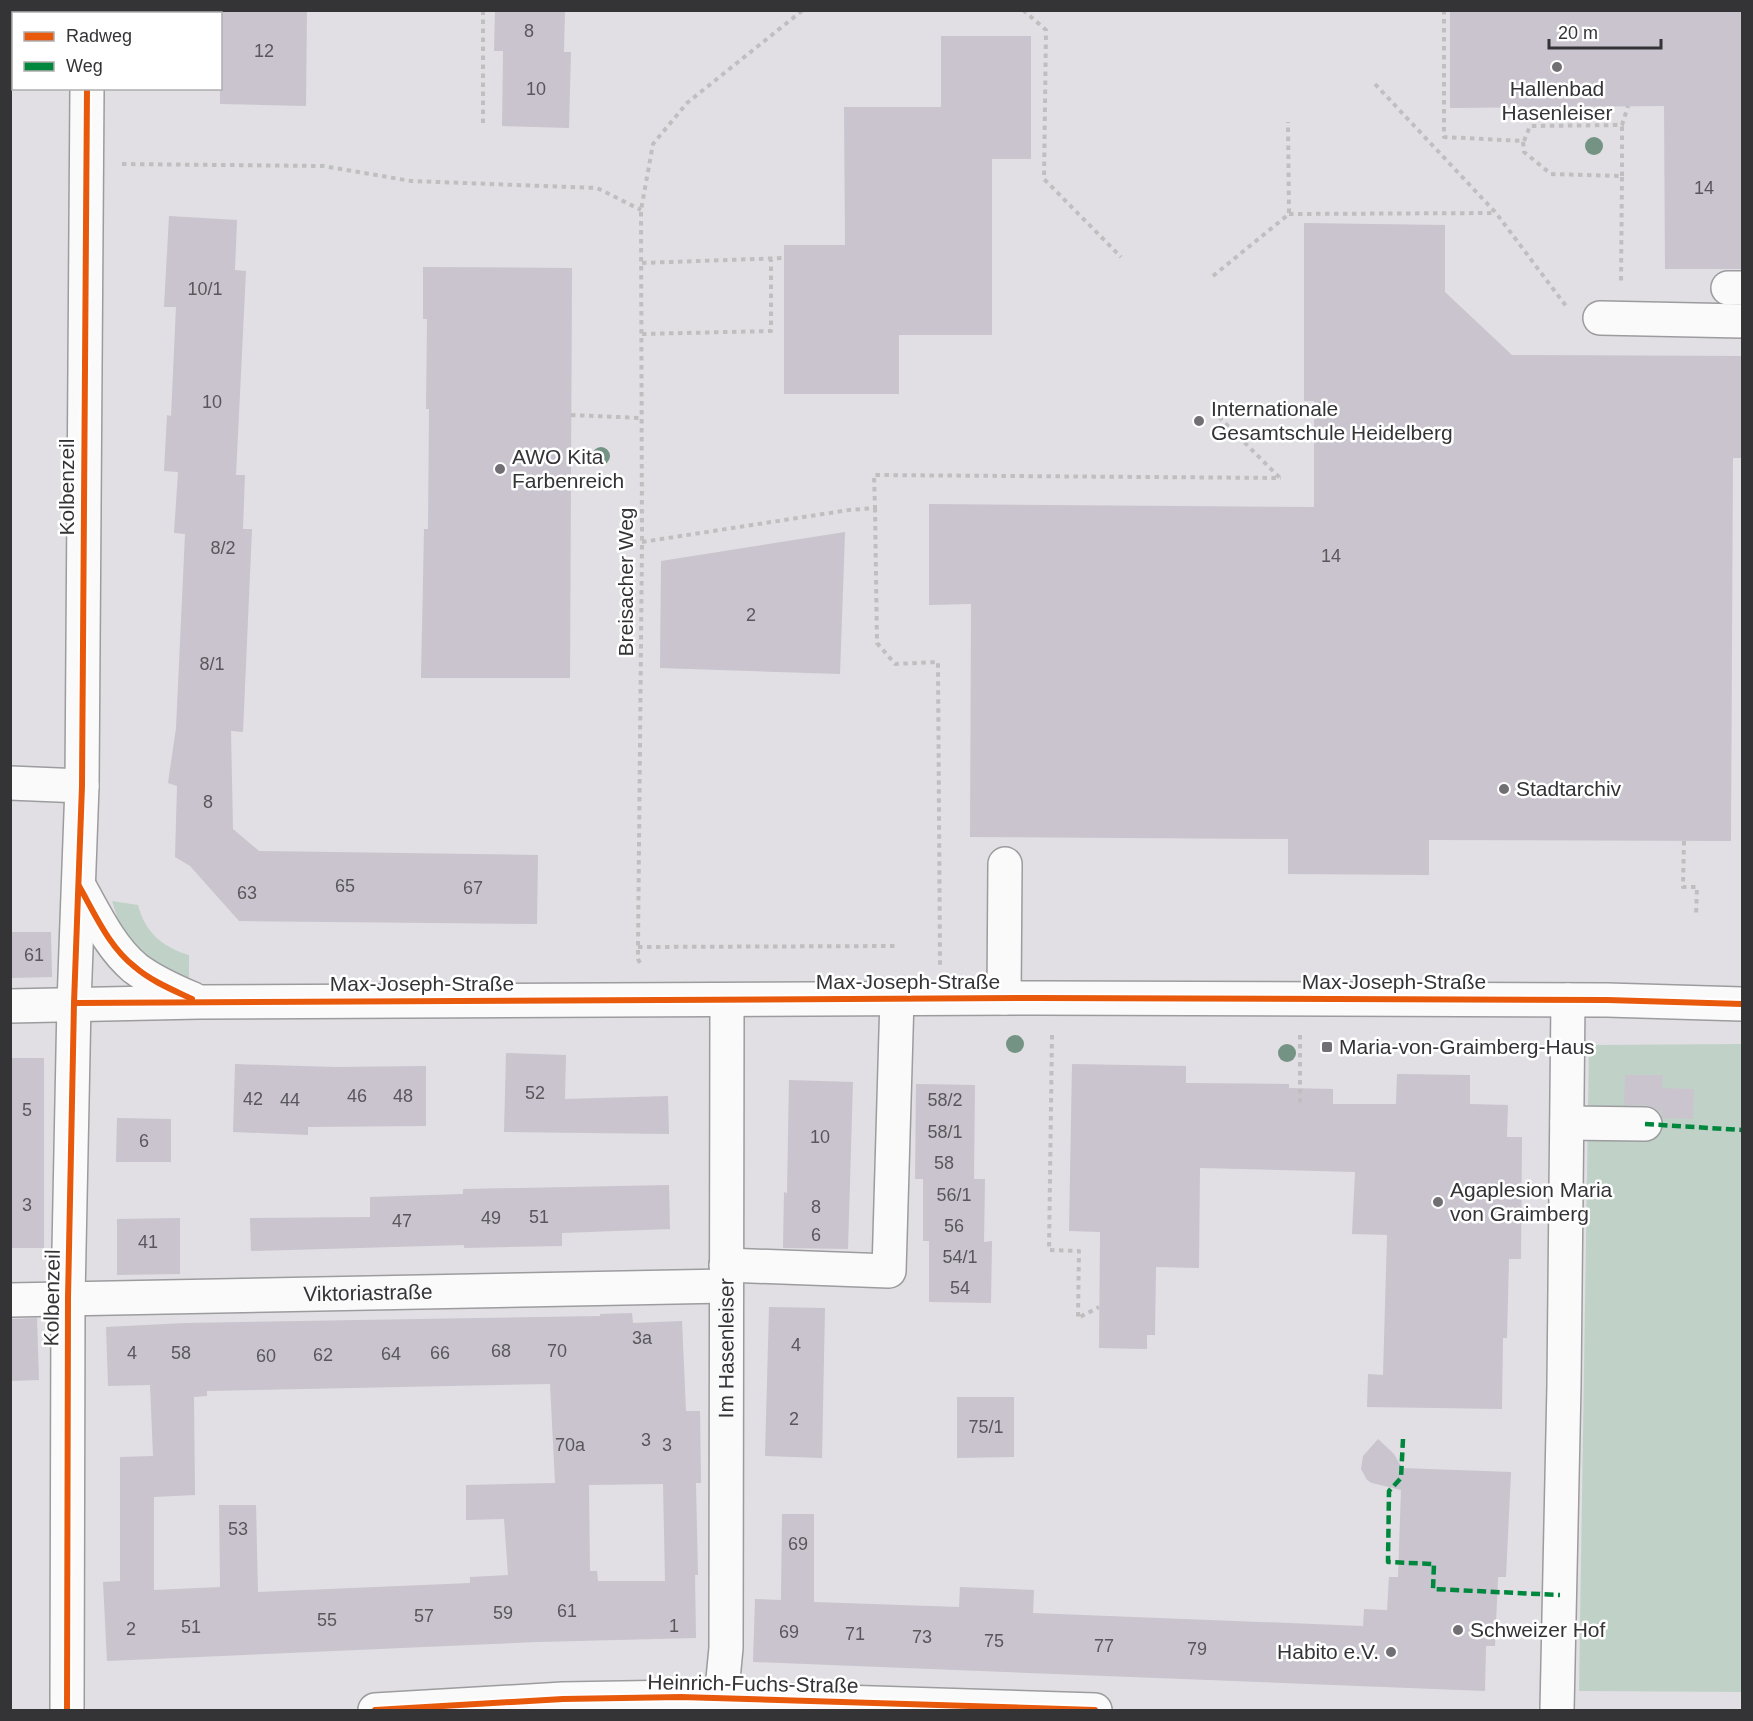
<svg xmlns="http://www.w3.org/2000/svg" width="1753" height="1721" font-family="Arial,sans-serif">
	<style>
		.green { fill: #c0d2c8 }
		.building { fill: #c9c4ce; fill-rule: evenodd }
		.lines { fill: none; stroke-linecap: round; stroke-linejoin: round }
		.minor-casing { stroke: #9c9b9e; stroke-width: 36 }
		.path { stroke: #c0bfc0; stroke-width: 4; stroke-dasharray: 4.5 4.5; stroke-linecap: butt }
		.minor { stroke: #fafafb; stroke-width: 33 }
		.quiet { stroke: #00873e; stroke-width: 4.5; stroke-dasharray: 9 4.5; stroke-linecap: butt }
		.cycleway-casing { stroke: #fff; stroke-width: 10 }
		.cycleway { stroke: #e8590c; stroke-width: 6 }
		.tree { fill: #749384 }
		.poi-dot { fill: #716f73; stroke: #fff; stroke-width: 2 }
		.labels { text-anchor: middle; stroke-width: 5; stroke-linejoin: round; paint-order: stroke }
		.number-label { font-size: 18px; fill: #59575c }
		.poi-label { font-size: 21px; fill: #343336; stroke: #fff; text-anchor: start }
		.street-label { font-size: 21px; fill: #343336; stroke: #fff }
	</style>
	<rect width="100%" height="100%" fill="#e1dfe3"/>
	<g class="green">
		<path d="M112,901l26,4c7,27 24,42 51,50v23l-18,-2 -30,-19 -22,-34z"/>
		<path d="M1742,1044v648l-163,-1 10,-646z"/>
	</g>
	<g class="building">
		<path d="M220,10h87l-1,96 -86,-2z"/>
		<path d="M495,10h70l-1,42h7l-2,76 -67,-2 1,-75h-9z"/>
		<path d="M1450,10h293v259h-78l-1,-163 -214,2z"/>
		<path d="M941,36h90v123h-39v176h-93v59h-115v-149h61l-1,-138h97z"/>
		<path d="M169,216l68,4 -2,50 11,1 -10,204h9l-2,54h9l-9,203 -12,-1 2,98 26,22 279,4 -1,69 -298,-3 -49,-55 -15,-9 2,-71 -9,-3 8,-55 9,-194 -11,-1 4,-61 -14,-1 3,-56 4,1 5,-109h-12z"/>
		<path d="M1304,223l141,2v67l67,63 231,1v102h-10l-2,383 -302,-1v35l-141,-1v-35l-318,-2 1,-233 -42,1v-101l385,3v-106h-10z"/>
		<path d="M423,267l149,1 -2,410h-149l3,-149h4l1,-120h-3l1,-90h-4z"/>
		<path d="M845,532l-5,142 -180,-6 1,-107z"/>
		<path d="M10,932h41l1,45 -42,1z"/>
		<path d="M506,1053l60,2 -1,44 103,-3 1,38 -165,-2z"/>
		<rect x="10" y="1058" width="34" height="190"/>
		<path d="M235,1064l100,3 91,-1v60l-118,1v8l-75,-3z"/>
		<path d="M1072,1064l114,2v17l103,1v4l44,1v15h63l1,-30 73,1v29l38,1 -1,32h15l-1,122h-12l-2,79h-4l-1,71 -135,-2 1,-33 15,1 4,-140 -35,-1 3,-62 -155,-4 -1,100 -43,-1 -1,68h-8v14l-48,-1 1,-116 -31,-1z"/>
		<path d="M1625,1075h38l-1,13 32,1 -1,30 -31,-1v-18l-1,12 -15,-7h-22z"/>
		<path d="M789,1080l64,2 -5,167 -65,-1 1,-56 3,1z"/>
		<path d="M916,1084l59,1 -1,94h11l-1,63 8,-1 -1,62 -62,-1v-61h-6v-62h-8z"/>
		<path d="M117,1118l54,1v43h-55z"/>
		<path d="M669,1185l1,44 -108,4v13l-98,2v-3l-213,6 -1,-33 120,-1v-20l93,-3v-5z"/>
		<path d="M180,1218v56l-63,1v-56z"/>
		<path d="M769,1307l56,1 -3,150 -57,-2z"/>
		<path d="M632,1313l1,10 49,-2 4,90h14l1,72h-5l2,92h-3l1,63 -159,4 -430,19 -4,-79 17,-1v-124l33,-1 -3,-71 -42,1 -2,-59 80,-4 414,-7v-2zM550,1384l5,99 -89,2v35l38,-1 4,56 -38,2v6l-212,9 -2,-87h-37l1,82 -66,3v-93l41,-2 -1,-98 13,-1v-5zM663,1484l2,97h-67l-1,-10h-7l-1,-86z"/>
		<path d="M37,1318l2,62 -29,1v-62z"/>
		<path d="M957,1397h57v60l-57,1z"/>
		<path d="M1378,1439l16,15 8,14 109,4 -5,105h-8l-3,69h-9l-1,45 -732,-29 2,-63 26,1 1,-86h32v88l145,5 1,-20 74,3 -1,23 330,13 1,-17 23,1 2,-33h9l3,-87 -29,-7 -5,-3 -6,-11 2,-13z"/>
	</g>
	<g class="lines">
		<defs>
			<g id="minor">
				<path d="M88,14v-4"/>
				<path d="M10,64h4"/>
				<path d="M1728,288h14"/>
				<path d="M1600,318l142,3"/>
				<path d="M10,783l72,3"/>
				<path d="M79,886c16,28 31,61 56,82 17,13 39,23 58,31"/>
				<path d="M1004,998l1,-134"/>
				<path d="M10,1006l189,-4 836,-4 572,2 135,4"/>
				<path d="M1567,1123l78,1"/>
				<path d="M726,1265l163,6 8,-273"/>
				<path id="s1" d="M10,1300l716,-14"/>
				<path d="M67,1710l1,-412 6,-295 8,-217 5,-698"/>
				<path d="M375,1710l188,-11 118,-2 414,13"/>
				<path id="s2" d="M720,1710l6,-62 1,-648"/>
				<path d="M1557,1710l7,-325 4,-385"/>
			</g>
		</defs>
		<use href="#minor" class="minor-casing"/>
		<g class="path">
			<path d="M1023,10l23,20 -2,149 77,78"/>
			<path d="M1444,10v127l79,4 1,11 27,22 71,2 -1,106"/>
			<path d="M1375,84l121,129 70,93"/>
			<path d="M483,123v-113"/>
			<path d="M1524,141l6,-15 92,-1 6,-19"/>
			<path d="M122,164l201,2 88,15 186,7 44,22"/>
			<path d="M1622,176v-50"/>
			<path d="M1289,214l207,-1"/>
			<path d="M642,263l142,-5"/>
			<path d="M1213,276l76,-62 -1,-92"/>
			<path d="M642,334l129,-3v-71"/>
			<path d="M571,415l70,3"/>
			<path d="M1219,417l61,61"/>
			<path d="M875,508l2,135 18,21 43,-2 2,303"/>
			<path d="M642,542l207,-32 26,-2 -1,-33 407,3"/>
			<path d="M1684,841l-1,46h14l-1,30"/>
			<path d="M638,947l259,-1"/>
			<path d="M640,963l-2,-4v-12l4,-405 -1,-332 12,-66 34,-41 116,-93"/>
			<path d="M1052,1035l-3,215 30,1 -1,67 21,-11"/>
			<path d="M1300,1035v69"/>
		</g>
		<use href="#minor" class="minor"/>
		<g class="quiet">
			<path d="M1645,1124l97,6"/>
			<path d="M1403,1439l-2,39 -12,13 -1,71 46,2 -1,25 127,6"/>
		</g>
		<defs>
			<g id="cycleway">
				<path d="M79,886c16,28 30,61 56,81 16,14 38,23 57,32"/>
				<path d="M74,1003l961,-5 572,2 135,4"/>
				<path d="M67,1710l1,-412 6,-295 8,-217 5,-698"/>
				<path d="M375,1710l188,-11 118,-2 414,13"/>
			</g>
		</defs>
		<use href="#cycleway" class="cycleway-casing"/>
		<use href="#cycleway" class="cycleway"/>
	</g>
	<g class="tree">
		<circle cx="1594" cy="146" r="9"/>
		<circle cx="601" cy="456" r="9"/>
		<circle cx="1015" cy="1044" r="9"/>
		<circle cx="1287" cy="1053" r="9"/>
	</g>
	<g class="poi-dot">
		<circle cx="1557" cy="67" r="6"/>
		<circle cx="1199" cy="421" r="6"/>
		<circle cx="500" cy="469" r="6"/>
		<circle cx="1504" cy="789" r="6"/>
		<rect x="1321" y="1041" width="12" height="12" rx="3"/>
		<circle cx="1438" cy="1202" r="6"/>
		<circle cx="1458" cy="1630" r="6"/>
		<circle cx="1391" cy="1652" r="6"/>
	</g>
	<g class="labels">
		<g class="number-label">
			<text x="529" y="37">8</text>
			<text x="264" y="57">12</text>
			<text x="536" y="95">10</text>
			<text x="1704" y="194">14</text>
			<text x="205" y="295">10/1</text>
			<text x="212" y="408">10</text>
			<text x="223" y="554">8/2</text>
			<text x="1331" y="562">14</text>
			<text x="751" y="621">2</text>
			<text x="212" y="670">8/1</text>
			<text x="208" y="808">8</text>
			<text x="345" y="892">65</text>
			<text x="473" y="894">67</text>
			<text x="247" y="899">63</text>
			<text x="34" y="961">61</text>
			<text x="535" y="1099">52</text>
			<text x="357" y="1102">46</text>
			<text x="403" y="1102">48</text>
			<text x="253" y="1105">42</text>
			<text x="290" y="1106">44</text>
			<text x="945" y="1106">58/2</text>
			<text x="27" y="1116">5</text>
			<text x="945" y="1138">58/1</text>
			<text x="820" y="1143">10</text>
			<text x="144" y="1147">6</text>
			<text x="944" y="1169">58</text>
			<text x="954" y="1201">56/1</text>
			<text x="27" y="1211">3</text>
			<text x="816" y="1213">8</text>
			<text x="539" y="1223">51</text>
			<text x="491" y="1224">49</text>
			<text x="402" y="1227">47</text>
			<text x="954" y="1232">56</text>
			<text x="816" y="1241">6</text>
			<text x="148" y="1248">41</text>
			<text x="960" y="1263">54/1</text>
			<text x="960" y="1294">54</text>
			<text x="642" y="1344">3a</text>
			<text x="796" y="1351">4</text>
			<text x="501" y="1357">68</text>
			<text x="557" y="1357">70</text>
			<text x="132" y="1359">4</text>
			<text x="181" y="1359">58</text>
			<text x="440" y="1359">66</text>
			<text x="391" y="1360">64</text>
			<text x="323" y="1361">62</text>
			<text x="266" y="1362">60</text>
			<text x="794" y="1425">2</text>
			<text x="986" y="1433">75/1</text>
			<text x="646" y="1446">3</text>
			<text x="570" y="1451">70a</text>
			<text x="667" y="1451">3</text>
			<text x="238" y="1535">53</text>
			<text x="798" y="1550">69</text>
			<text x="567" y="1617">61</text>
			<text x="503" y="1619">59</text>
			<text x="424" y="1622">57</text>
			<text x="327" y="1626">55</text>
			<text x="674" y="1632">1</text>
			<text x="191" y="1633">51</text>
			<text x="131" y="1635">2</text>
			<text x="789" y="1638">69</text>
			<text x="855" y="1640">71</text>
			<text x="922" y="1643">73</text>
			<text x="994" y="1647">75</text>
			<text x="1104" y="1652">77</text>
			<text x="1197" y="1655">79</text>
		</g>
		<g class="poi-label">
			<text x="1557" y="96" text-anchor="middle">Hallenbad<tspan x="1557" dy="24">Hasenleiser</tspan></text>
			<text x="1211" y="416">Internationale<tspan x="1211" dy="24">Gesamtschule Heidelberg</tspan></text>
			<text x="512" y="464">AWO Kita<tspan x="512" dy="24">Farbenreich</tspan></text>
			<text x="1516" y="796">Stadtarchiv</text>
			<text x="1339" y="1054">Maria-von-Graimberg-Haus</text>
			<text x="1450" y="1197">Agaplesion Maria<tspan x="1450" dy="24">von Graimberg</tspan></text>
			<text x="1470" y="1637">Schweizer Hof</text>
			<text x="1379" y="1659" text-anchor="end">Habito e.V.</text>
		</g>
		<g class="street-label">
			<text transform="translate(67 487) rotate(-90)" y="7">Kolbenzeil</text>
			<text transform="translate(626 582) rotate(-90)" y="7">Breisacher Weg</text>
			<text x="908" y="989">Max-Joseph-Straße</text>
			<text x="1394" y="989">Max-Joseph-Straße</text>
			<text x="422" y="991">Max-Joseph-Straße</text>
			<text dy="7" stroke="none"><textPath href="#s1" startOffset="358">Viktoriastraße</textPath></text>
			<text transform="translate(52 1298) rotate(-89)" y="7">Kolbenzeil</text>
			<text dy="7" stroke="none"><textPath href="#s2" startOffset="362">Im Hasenleiser</textPath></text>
			<text transform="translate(753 1684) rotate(1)" y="7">Heinrich-Fuchs-Straße</text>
		</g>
	</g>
	<rect width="1753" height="1721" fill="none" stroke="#343336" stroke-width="24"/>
	<rect x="12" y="12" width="210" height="78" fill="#ffffff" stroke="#aeadaf" stroke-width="1.5"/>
	<rect x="24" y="32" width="30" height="9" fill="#e8590c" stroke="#aeadaf" stroke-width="1.5"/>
	<text x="66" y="42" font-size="18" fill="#343336">Radweg</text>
	<rect x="24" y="62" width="30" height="9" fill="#00873e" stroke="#aeadaf" stroke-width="1.5"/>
	<text x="66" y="72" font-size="18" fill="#343336">Weg</text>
	<path d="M1549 39v9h112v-9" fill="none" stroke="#343336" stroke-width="3"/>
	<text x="1558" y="39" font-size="18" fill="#343336" stroke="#ffffff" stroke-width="4.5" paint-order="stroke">20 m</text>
</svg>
